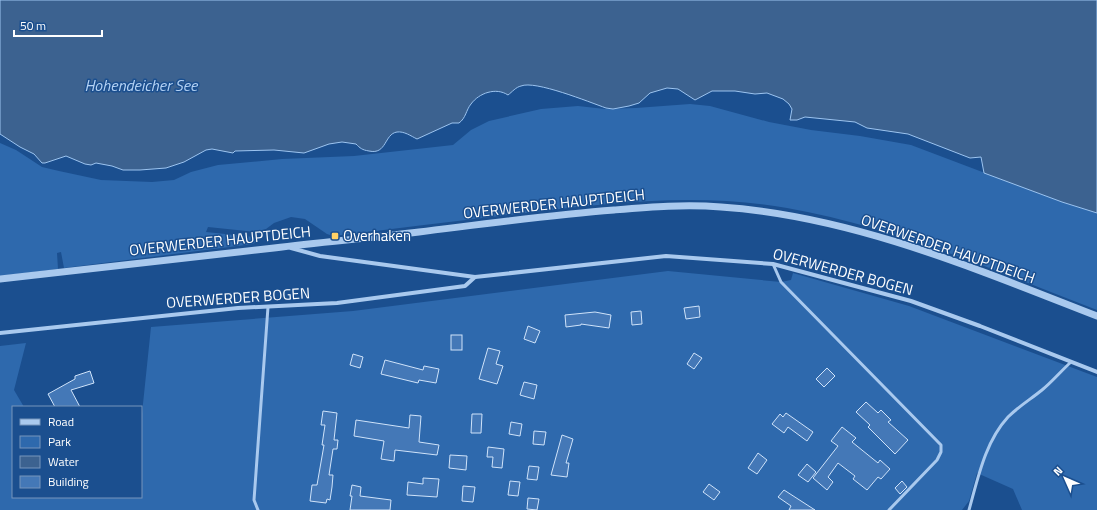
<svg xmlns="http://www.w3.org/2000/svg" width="1097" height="510" font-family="'Titillium Web',sans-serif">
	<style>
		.green { fill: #2e69ad }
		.water { fill: #3c6290; stroke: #9cc4f0 }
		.building { fill: #4478b7; stroke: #cfe3fa }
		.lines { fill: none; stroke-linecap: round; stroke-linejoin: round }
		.service { stroke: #a9c9ee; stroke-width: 3 }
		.minor { stroke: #a9c9ee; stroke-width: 4 }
		.tertiary { stroke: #a9c9ee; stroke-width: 7 }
		.poi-dot { fill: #ffd166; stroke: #1b4f8f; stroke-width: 1.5 }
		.labels { text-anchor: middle; stroke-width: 3; stroke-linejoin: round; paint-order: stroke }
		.street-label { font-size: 15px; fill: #fff; stroke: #1b4f8f }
		.poi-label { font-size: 15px; fill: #fff; stroke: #1b4f8f; text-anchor: start }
		.water-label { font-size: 16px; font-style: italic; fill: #b5d3f5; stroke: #1b4f8f }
	</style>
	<rect width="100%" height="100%" fill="#1b4f8f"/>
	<g class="green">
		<path d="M690,104l20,2 59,16 42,8 49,6 51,9 151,57 35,11v97c-101,-39 -202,-83 -310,-102 -89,-16 -181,-5 -270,6 -61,7 -122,15 -184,22l-6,-2 -22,-15 -14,-2 -17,6 -8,6 -9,3 -49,-5 -2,5 48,5 3,4 -4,3 -189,24 -3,-16 -4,1 1,16 -58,7v-133l16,7 26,17 17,4 42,9 51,2 22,-2 17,-8 27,-7 64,-6 72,-3 99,-11 18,-15 18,-9 52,-12 37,-3 27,3 31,-1z"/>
		<path d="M668,271l113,11 10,-2 2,-7 116,33 188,71v133h-75l-9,-21 -36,-16 -8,28 -7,9h-962v-164l26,-3 -12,47 10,17h-11v90h128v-74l10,-96 202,-16z"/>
	</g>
	<path class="water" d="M0,0h1097v213l-35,-11 -78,-29 -3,-16 -11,1 -62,-24 -41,-6 -12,-6 -50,-5 -8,3h-7l2,-11 -3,-5 -6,-5 -16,-6 -12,1 -20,-3h-23l-17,9 -17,-11 -11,-1 -17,5 -11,10 -10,3 -16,3 -7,-1c-17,-6 -71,-28 -85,-22 -5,1 -9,6 -13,9 -12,-8 -29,-2 -37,9 -5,6 -5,14 -12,19h-7l-35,16c-6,-3 -13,-8 -20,-7 -13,2 -10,23 -28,19 -7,-1 -9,-3 -13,-7l-14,-2 -13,2 -25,9 -30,-3 -39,1 -2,2 -21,-4 -6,1 -22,12 -18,6 -26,2h-17l-11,-4 -16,-3 -5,2 -6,-1 -19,-8 -21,7h-3l-8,-9 -14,-7 -20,-13z"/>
	<g class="building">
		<path d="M699,306l1,11 -14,2 -2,-11z"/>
		<path d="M641,311l1,13 -10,1 -1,-13z"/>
		<path d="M595,312l16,3 -2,13 -28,-4v1l-15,2 -1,-12z"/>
		<path d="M528,326l12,5 -5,12 -11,-4z"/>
		<rect x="451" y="335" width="11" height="15"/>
		<path d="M488,348l12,3 -4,13 7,2 -6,18 -18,-5z"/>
		<path d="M694,353l8,5 -8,11 -7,-5z"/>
		<path d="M353,354l10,3 -3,11 -10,-3z"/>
		<path d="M385,360l38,10 1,-4 15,3 -3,14 -17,-3 -1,3 -37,-9z"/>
		<path d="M827,368l8,8 -11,11 -8,-8z"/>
		<path d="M90,371l4,12 -23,7 9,17h-25l-7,-13 27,-15v-3z"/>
		<path d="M524,382l13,3 -3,14 -14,-4z"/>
		<path d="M866,402l12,11 3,-3 10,10 -3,2 20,18 -13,14 -27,-27 2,-2 -14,-13z"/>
		<path d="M323,411l14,2 -3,27h4l-1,9h-4l-4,26h4l-1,12 -2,13 -3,-1 -1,4 -16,-2 2,-16h5l7,-40h-2l3,-20h-4z"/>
		<path d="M786,413l27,19 -6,9 -19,-14 -4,6 -12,-9 8,-10 3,3z"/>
		<path d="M472,414h10l-1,19h-10z"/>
		<path d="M410,415l11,1 -2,26 20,3 -2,10 -42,-5 -1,11 -13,-2 3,-18 -30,-5 2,-16 53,8z"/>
		<path d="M511,422l11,2 -2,12 -11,-2z"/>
		<path d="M842,427l14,11 -4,4 26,21 2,-3 10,9 -9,10 -3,-2 -11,13 -14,-11 2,-3 -17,-13 -10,14 5,5 -6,8 -14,-12 25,-32 -7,-5z"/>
		<path d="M534,431l12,1 -2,13 -11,-1z"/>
		<path d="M562,435l11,4 -7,24h3l-2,14 -16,-2z"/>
		<path d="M488,447l16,2 -2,19 -10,-1 1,-10h-6z"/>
		<path d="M758,453l9,7 -10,14 -9,-6z"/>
		<path d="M450,455l17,1 -1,14 -17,-2z"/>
		<path d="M807,464l9,8 -8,10 -10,-7z"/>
		<path d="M529,466l10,1 -2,13 -10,-1z"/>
		<path d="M423,478l16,1 -2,18 -30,-2 1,-13 15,2z"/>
		<path d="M510,481l10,1 -2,14 -10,-1z"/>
		<path d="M902,481l5,6 -7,7 -5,-6z"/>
		<path d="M709,484l11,8 -6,8 -11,-8z"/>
		<path d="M352,485l9,2 -1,9 31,4 -1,10h-40l2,-14h-2z"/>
		<path d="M463,486l12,1 -2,15 -11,-1z"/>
		<path d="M784,490l31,20h-26l2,-4 -13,-9z"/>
		<path d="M528,498l11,1 -2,11 -10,-1z"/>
	</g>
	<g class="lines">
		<g class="service">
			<path d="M773,264l8,18 160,163v7l-4,8 -48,50"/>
			<path d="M258,510l-4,-10 14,-193"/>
			<path d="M969,510c9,-32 16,-68 39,-93 11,-11 23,-18 34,-27 10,-8 19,-19 29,-28"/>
		</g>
		<g class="minor">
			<path d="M291,248l29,8 155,21 191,-21 107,8 138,37 69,25 117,46"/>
			<path d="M0,333l238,-25 99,-5 128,-17 10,-9"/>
		</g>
		<path class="tertiary" d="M0,279c91,-10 182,-21 274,-31 48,-6 97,-10 145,-16 65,-8 130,-17 195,-22 36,-3 71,-6 107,-3 131,9 255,62 376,109"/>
	</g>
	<rect class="poi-dot" x="331" y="232" width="8" height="8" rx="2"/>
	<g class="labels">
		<g class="street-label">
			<text transform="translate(554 204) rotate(-6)" y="5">OVERWERDER HAUPTDEICH</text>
			<text transform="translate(220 241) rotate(-6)" y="5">OVERWERDER HAUPTDEICH</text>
			<text transform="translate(948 249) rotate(19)" y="5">OVERWERDER HAUPTDEICH</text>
			<text transform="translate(843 272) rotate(15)" y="5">OVERWERDER BOGEN</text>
			<text transform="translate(238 298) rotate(-4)" y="5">OVERWERDER BOGEN</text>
		</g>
		<g class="poi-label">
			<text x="343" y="241">Overhaken</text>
		</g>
		<g class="water-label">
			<text x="141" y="91">Hohendeicher See</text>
		</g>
	</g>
	<rect x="12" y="406" width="130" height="92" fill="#1b4f8f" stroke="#7695bc"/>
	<rect x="20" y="419" width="20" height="6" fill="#a9c9ee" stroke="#7695bc"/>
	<text x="48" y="426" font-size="12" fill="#ffffff">Road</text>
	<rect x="20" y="436" width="20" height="12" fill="#2e69ad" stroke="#7695bc"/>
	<text x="48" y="446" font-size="12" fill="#ffffff">Park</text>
	<rect x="20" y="456" width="20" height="12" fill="#3c6290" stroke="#7695bc"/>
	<text x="48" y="466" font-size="12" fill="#ffffff">Water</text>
	<rect x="20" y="476" width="20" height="12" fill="#4478b7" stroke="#7695bc"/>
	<text x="48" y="486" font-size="12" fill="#ffffff">Building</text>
	<g transform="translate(1065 478) rotate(315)" stroke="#1b4f8f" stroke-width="3" paint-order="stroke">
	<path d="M0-3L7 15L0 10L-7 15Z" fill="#ffffff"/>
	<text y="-6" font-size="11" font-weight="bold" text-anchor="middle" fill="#ffffff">N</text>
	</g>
	<path d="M14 30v6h88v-6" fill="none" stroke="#ffffff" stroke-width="2"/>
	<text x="20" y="30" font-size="12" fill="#ffffff" stroke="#1b4f8f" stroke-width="3" paint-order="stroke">50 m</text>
</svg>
